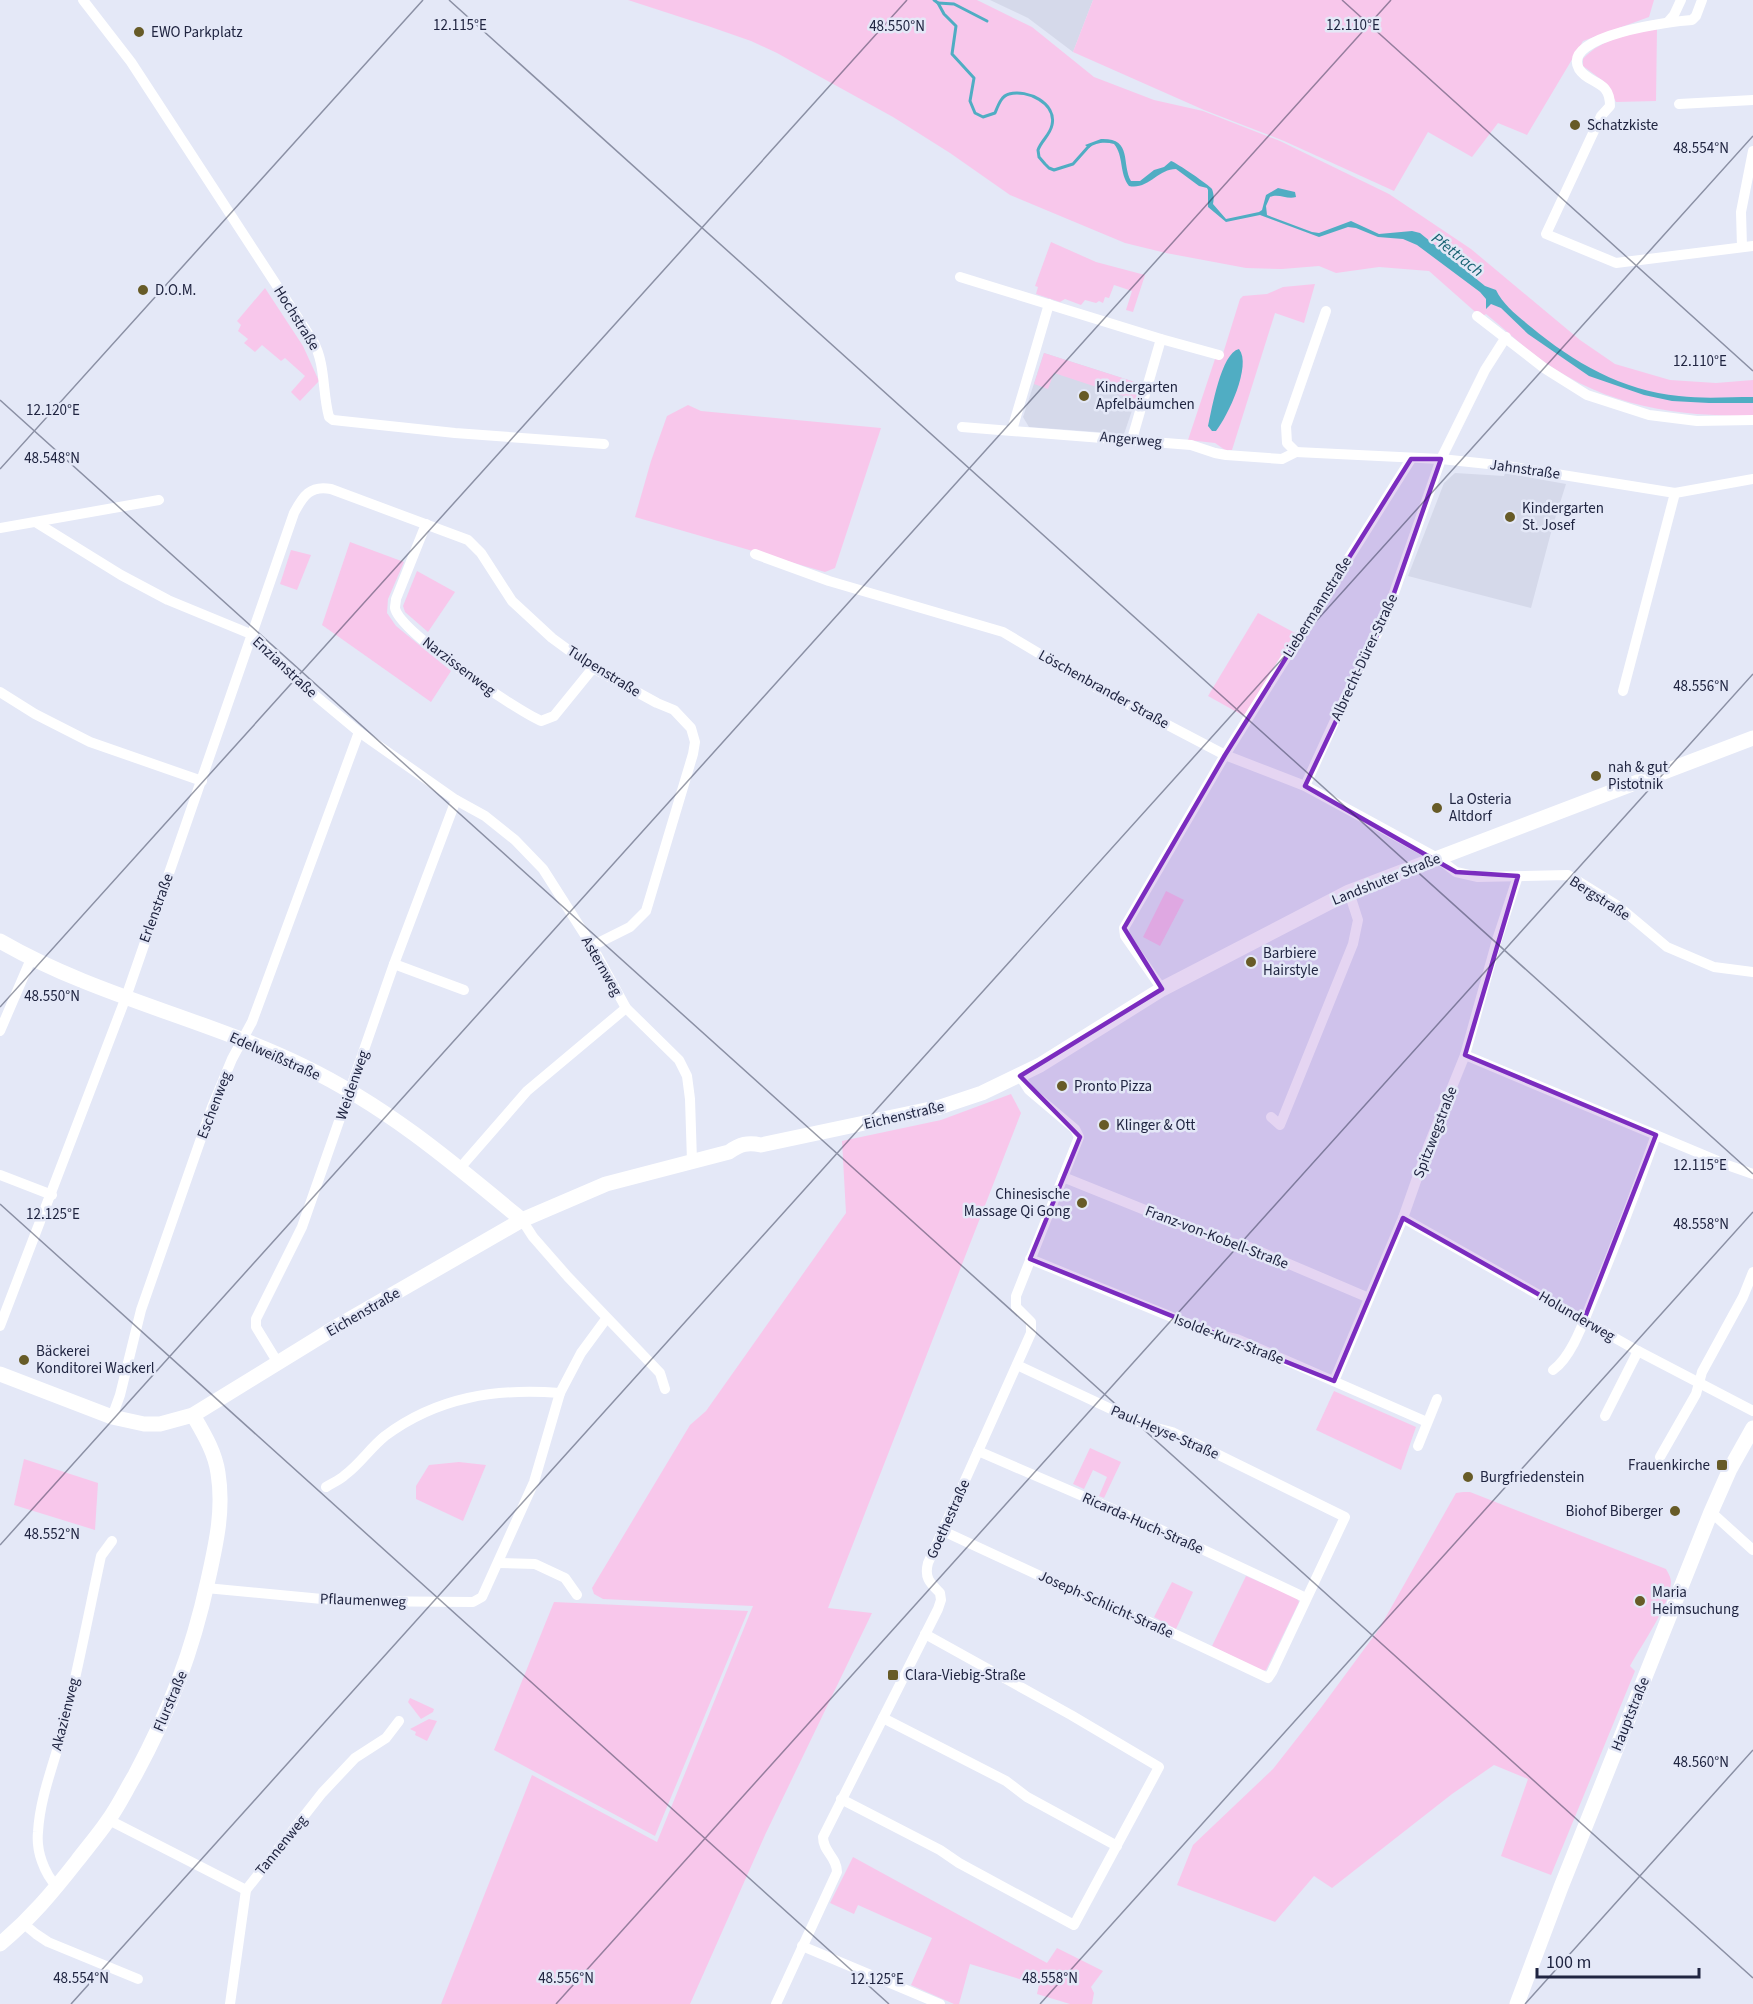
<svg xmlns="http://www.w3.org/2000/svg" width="1753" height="2004" font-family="'Source Sans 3',sans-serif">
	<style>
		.built { fill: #d5d9ea }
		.green { fill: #f8c7eb }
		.water { fill: #50adc3 }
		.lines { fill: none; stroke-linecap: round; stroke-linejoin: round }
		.stream { stroke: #50adc3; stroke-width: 3 }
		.street { stroke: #fff; stroke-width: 10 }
		.secondary { stroke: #fff; stroke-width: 15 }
		.marked { fill: #7b2cbf; fill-opacity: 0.2; stroke: #7b2cbf; stroke-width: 4.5; stroke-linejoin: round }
		.ticks { fill: none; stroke: #202541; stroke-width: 1.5; stroke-opacity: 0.45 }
		.poi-dot { fill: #675b27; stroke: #e4e8f7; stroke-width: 2 }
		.labels { text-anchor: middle; stroke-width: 5; stroke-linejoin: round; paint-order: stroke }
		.poi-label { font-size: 15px; fill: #202541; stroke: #e4e8f7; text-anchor: start }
		.street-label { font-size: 15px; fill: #202541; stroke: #e4e8f7 }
		.water-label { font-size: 16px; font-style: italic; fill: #166171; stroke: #e4e8f7 }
		.ticks-label { font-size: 15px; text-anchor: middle; fill: #202541; stroke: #e4e8f7; stroke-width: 5; stroke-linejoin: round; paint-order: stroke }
	</style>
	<rect width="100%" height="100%" fill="#e4e8f7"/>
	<g class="built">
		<path d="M990,0h103l-20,52 -45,-34z"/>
		<path d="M1044,353l97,31 -17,50 -95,-7 -6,-10z"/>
		<path d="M1455,473l49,3 1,-3 61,11 -13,41 -22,83 -123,-32 36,-93z"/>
	</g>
	<g class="green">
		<path d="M628,0h349l55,27 62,50 60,23 49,11 77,30 109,53 82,55 109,91 35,24 55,16 46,3 37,-3v36c-78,0 -145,-9 -210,-55 -20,-14 -38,-32 -57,-47l-5,3 -52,-46 -50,-4 -43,6 -17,-7 -37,3 -36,-1 -80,-15 -41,-10 -115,-48 -60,-42 -57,-36 -116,-64 -26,-12 -43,-15z"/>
		<path d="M1093,0h561l-5,17 -66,24 -56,94 -29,-12 -26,34 -44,-25 -34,59 -110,-50 -80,-31 -131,-58z"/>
		<path d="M1657,29l-1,72 -40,1 -10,-19 -23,-17v-7c19,-21 48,-25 74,-30z"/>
		<path d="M1051,242l45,20 49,13 -12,37 -7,-2 6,-19 -18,-6 -5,13 -4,-1 -2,6 -4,-2 -3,2 -11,-3 -4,5 -16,-6 -5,3 -24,-8 2,-7 -3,-1z"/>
		<path d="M1315,284l-11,39 -29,-10 -43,137h-7l-10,-7 -27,-3 27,-81 6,1 19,-61 3,-3 24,-2 16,-7z"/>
		<path d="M265,288l38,58 16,35 -19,20 -9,-9 14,-16 -20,-18 -4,3 -19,-16 -7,7 -11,-9 4,-4 -10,-8 3,-6 -4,-4z"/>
		<path d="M1044,353l97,31 -5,16 -82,-27 -6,16 -14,-5z"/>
		<path d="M688,405l13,6 180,17 -46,140 -10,4 -190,-55 16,-56 16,-45z"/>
		<path d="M350,542l54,20 -16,37 -1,14 9,13 55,45 -20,31 -109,-77z"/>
		<path d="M291,550l20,5 -14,35 -17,-6z"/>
		<path d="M417,571l38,21 -27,40 -23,-20 -2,-6z"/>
		<path d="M1258,613l37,20 -51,83 -36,-20z"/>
		<path d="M1166,891l18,9 -24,46 -17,-9z"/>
		<path d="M1011,1094l10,19 -193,495 44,5 -107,222 -75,169h-249l91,-229 125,67 96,-236 -150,-7 -9,-5 -2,-6 98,-163 16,-14 140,-198 -4,-72 99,-21z"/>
		<path d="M1334,1391l82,36 -15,43 -85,-40z"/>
		<path d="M1090,1448l31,14 -17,36 -5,-2 8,-19 -14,-7 -9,19 -11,-5z"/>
		<path d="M24,1459l74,24 -3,47 -81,-25z"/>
		<path d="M459,1462l27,3 -23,56 -47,-22v-13l13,-21z"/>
		<path d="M1463,1492h7l196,77c2,4 5,8 5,13 0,21 -30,64 -41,84l5,5 -84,204 -50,-19 27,-77 -34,-14 -42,29 -120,94 -18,-12 -39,46 -98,-37 16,-40 80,-76 47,-60 59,-80 77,-136z"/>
		<path d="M1246,1576l51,22 2,4 -33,68 -4,1 -50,-25z"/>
		<path d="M1172,1582l21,10 -17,37 -22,-12z"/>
		<path d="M554,1602l194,9 -93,225 -161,-86z"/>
		<path d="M410,1698l24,11 -1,3 -12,7 -13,-17z"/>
		<path d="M429,1719l8,2 -10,20 -12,-6 1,-3 -6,-3z"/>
		<path d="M853,1857l194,106 10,-15 46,23 -12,16 3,6 -2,11h-22l-33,-10 2,-9 -69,-21 -11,40h-5l-43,-19 21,-47 -74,-33 -4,9 -24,-11z"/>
	</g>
	<g class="water">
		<path d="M1101,139c32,-1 20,24 30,42h9l14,-11 10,-3 7,-6c6,2 38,24 41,28 2,5 2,10 1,15l13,15 33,-7 3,-2 4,-15 12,-7 17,4 1,5c-9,3 -17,-4 -26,0l-4,9 1,9 45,17 7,1 32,-12 28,13 33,-3 8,2 65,53 11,4c7,15 22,26 35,37 42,35 92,64 148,69 24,3 50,1 74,1v6h-44l-37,-2 -28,-6 -55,-19 -61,-42 -27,-26 -10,-4 -5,5v-10l-6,-7 -63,-47 -14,-6 -25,-2 -22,-9 -8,-1 -29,10 -59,-22 -34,7 -18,-15v-17l-1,-2 -8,-2 -23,-17c-18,0 -28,21 -47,17 -10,-13 -5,-30 -15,-42 -8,-2 -18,-2 -25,4l-4,-3z"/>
		<path d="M1239,349c13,16 -11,67 -23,82h-4l-4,-5c4,-17 13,-73 31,-77z"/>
	</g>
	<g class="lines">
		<g class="stream">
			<path d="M934,0l4,3 6,11 12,12 -4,28 22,24 -4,23 5,12 8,4 12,-4c3,-7 6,-17 14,-19 18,-5 48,9 43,31 -2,10 -11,16 -14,25l1,7 6,7 4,4 5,2 19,-6 16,-18"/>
			<path d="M938,3l16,1 33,17"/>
		</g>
		<g class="street">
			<path d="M83,0l48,62 182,279c13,24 9,50 16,76l4,3 122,13 149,11"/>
			<path d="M1702,0l-6,16 -4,4c-18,1 -132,15 -113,49 10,16 31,10 31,37l-9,10 -55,118 70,29 137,-17"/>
			<path d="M1668,22l6,-7 7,-15"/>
			<path d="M1679,104l74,-4"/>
			<path d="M1742,247l-1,-35 12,-61"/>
			<path d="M960,277l201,62 58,16"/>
			<path d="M1477,316l67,52 43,27 62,20 48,6 56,-1"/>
			<path d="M962,427l229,18 24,8 11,2 56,4 14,-7"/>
			<path d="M1012,430l37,-126"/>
			<path d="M1132,439l29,-100"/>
			<path d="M1296,452l145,7 66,7 168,27 78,-14"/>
			<path d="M1296,452l-9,-9 -1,-17 40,-115"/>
			<path d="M37,523l84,52 47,25 85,35 52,52 54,45 97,68 29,16 30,24 28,29 49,77 34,62 53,52 8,16 3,23 2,62"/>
			<path d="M426,524l-30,75c0,3 -1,6 -1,9 4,24 121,102 146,113l13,-5 39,-48"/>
			<path d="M0,528l159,-28"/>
			<path d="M755,554l74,27 174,51 94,56 128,67 80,31 134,73 17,13 22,5 90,-2 50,31 49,41 47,20 39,5"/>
			<path d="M1623,691l52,-198"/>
			<path d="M0,692l35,22 55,28 112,39"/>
			<path d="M1305,786l42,-92 39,-78 55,-157 44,-89 21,-33"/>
			<path d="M394,964l70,26"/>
			<path d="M1162,989l-37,-53 -1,-8 101,-173 186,-296"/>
			<path d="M0,1031l31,-72"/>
			<path d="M1465,1055l265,111 23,8"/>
			<path d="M1271,1117l9,8 73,-181 5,-24 -9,-28"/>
			<path d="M460,1168l67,-77 99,-83"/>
			<path d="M0,1175l52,20"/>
			<path d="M1063,1177l154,62 32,8 120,51"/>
			<path d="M1403,1218l235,133 115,60"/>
			<path d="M522,1220l11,17 35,40 92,96 5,16"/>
			<path d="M1030,1259l181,74 26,6 190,83"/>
			<path d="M0,1326l126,-329 168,-484c9,-17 16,-28 37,-24l137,51 13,13 31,48 40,37 41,30 64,35 17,7 17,18 4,14 -2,12 -47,157 -16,16 -38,19"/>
			<path d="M278,1363l-22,-36v-8l46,-92 92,-263 62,-164"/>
			<path d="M1553,1370c20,-14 32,-53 42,-76 22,-52 42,-106 61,-159"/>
			<path d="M1334,1381l69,-163 26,-74 36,-89 32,-115 21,-64"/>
			<path d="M1605,1416l33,-65"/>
			<path d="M112,1417l8,-22 21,-85 71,-203 20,-48 20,-37 107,-290"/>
			<path d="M1418,1446l19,-47"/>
			<path d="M978,1451l179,77 149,70"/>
			<path d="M1660,1457l36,-63 6,-22 41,-75 10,-25"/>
			<path d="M326,1487c6,-4 14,-7 19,-12 15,-11 25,-27 40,-39 52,-39 111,-48 175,-43"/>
			<path d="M1711,1512l42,38"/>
			<path d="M943,1531l177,82 25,7 123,58 4,-6 73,-155 -173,-85 -27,-7 -128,-60"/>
			<path d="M498,1563l37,1 30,14 12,17"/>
			<path d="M206,1588l137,13 130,1 9,-5 52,-115 26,-89 21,-40 25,-34"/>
			<path d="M883,1718l123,63 21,16 90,49"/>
			<path d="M841,1799l99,51 19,13 115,62 85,-158 -88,-52 -146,-81"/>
			<path d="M109,1820l137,70"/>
			<path d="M57,1887c-13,-14 -21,-36 -19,-55 2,-36 17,-71 26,-106 14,-57 25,-114 37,-170l11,-15"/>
			<path d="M24,1924l12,10 12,8 90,37"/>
			<path d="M802,1946l138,58"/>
			<path d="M230,2004l16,-114 76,-97 33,-35 31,-20 13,-17"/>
			<path d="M776,2004l61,-132c0,-15 -14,-20 -14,-35l115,-228 3,-9 -1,-7c-10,-10 -16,-15 -12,-30l103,-230v-11l-15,-15v-11l63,-159 -4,-8 -46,-39 -9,-14"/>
		</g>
		<g class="secondary">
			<path d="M0,941c95,55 204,77 303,125 83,40 148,95 219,154"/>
			<path d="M0,1374l112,43 32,7h16l33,-9 143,-88 186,-107 84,-36 123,-32c11,-8 19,-10 32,-7l179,-38 42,-14 58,-28 122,-76 187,-97 404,-154"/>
			<path d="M0,1944c31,-26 52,-51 77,-83 10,-13 21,-26 30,-39 11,-15 19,-32 28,-47 35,-65 57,-122 73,-195 8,-36 16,-70 10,-107 -3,-21 -14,-39 -25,-58"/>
			<path d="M1517,2004l44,-117 150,-375 19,-43 23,-41"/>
		</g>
	</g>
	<path class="marked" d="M1411,459h30l-55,157 -81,170 151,86 62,4 -53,179 191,80 -72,185 -181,-102 -69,163 -304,-122 50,-122 -60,-61 142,-87 -38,-61 101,-173z"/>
	<path class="ticks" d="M449,0l1304,1174M1342,0l411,371M0,400l1753,1578M0,469l423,-469M0,1007l907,-1007M0,1204l889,800M0,1545l1391,-1545M71,2004l1682,-1868M556,2004l1197,-1330M1040,2004l713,-792M1525,2004l228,-254"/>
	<g class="poi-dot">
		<circle cx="139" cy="32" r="6"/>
		<circle cx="1575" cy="125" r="6"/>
		<circle cx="143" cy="290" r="6"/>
		<circle cx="1084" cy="396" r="6"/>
		<circle cx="1510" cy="517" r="6"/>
		<circle cx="1596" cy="776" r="6"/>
		<circle cx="1437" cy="808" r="6"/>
		<circle cx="1251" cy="962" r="6"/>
		<circle cx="1062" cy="1086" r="6"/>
		<circle cx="1104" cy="1125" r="6"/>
		<circle cx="1082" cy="1203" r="6"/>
		<circle cx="24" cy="1360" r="6"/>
		<rect x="1716" y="1459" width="12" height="12" rx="3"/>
		<circle cx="1468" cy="1477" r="6"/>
		<circle cx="1675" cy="1511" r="6"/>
		<circle cx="1640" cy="1601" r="6"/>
		<rect x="887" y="1669" width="12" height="12" rx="3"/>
	</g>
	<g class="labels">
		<g class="poi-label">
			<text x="151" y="37">EWO Parkplatz</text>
			<text x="1587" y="130">Schatzkiste</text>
			<text x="155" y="295">D.O.M.</text>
			<text x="1096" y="392">Kindergarten<tspan x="1096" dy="17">Apfelbäumchen</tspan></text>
			<text x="1522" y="513">Kindergarten<tspan x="1522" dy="17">St. Josef</tspan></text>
			<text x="1608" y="772">nah &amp; gut<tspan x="1608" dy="17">Pistotnik</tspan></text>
			<text x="1449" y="804">La Osteria<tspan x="1449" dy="17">Altdorf</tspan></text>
			<text x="1263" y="958">Barbiere<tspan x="1263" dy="17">Hairstyle</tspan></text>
			<text x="1074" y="1091">Pronto Pizza</text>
			<text x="1116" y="1130">Klinger &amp; Ott</text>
			<text x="1070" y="1199" text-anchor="end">Chinesische<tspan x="1070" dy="17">Massage Qi Gong</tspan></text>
			<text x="36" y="1356">Bäckerei<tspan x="36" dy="17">Konditorei Wackerl</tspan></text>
			<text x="1710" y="1470" text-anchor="end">Frauenkirche</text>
			<text x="1480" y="1482">Burgfriedenstein</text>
			<text x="1663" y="1516" text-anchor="end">Biohof Biberger</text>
			<text x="1652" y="1597">Maria<tspan x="1652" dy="17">Heimsuchung</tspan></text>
			<text x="905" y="1680">Clara-Viebig-Straße</text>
		</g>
		<g class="street-label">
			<text transform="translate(297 318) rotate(58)" y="5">Hochstraße</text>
			<text transform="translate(1131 439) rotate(5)" y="5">Angerweg</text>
			<text transform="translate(1525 469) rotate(8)" y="5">Jahnstraße</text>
			<text transform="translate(1317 607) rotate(-58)" y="5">Liebermannstraße</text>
			<text transform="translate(1364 657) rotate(-65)" y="5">Albrecht-Dürer-Straße</text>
			<text transform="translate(459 666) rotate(37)" y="5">Narzissenweg</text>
			<text transform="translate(285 667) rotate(43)" y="5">Enzianstraße</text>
			<text transform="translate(604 671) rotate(32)" y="5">Tulpenstraße</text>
			<text transform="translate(1104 689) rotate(29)" y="5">Löschenbrander Straße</text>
			<text transform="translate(1386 879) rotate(-22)" y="5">Landshuter Straße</text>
			<text transform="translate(1600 898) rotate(33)" y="5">Bergstraße</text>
			<text transform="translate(156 908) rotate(-70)" y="5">Erlenstraße</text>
			<text transform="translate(602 966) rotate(60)" y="5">Asternweg</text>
			<text transform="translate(275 1056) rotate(24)" y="5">Edelweißstraße</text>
			<text transform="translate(352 1085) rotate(-71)" y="5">Weidenweg</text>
			<text transform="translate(214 1105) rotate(-69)" y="5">Eschenweg</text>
			<text transform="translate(904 1115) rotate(-13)" y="5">Eichenstraße</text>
			<text transform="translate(1435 1132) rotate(-69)" y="5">Spitzwegstraße</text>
			<text transform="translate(1217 1237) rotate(21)" y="5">Franz-von-Kobell-Straße</text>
			<text transform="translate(363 1312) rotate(-30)" y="5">Eichenstraße</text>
			<text transform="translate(1577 1316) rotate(30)" y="5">Holunderweg</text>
			<text transform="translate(1229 1339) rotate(21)" y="5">Isolde-Kurz-Straße</text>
			<text transform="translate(1165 1432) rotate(23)" y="5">Paul-Heyse-Straße</text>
			<text transform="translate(948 1519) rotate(-66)" y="5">Goethestraße</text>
			<text transform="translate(1143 1523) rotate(24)" y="5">Ricarda-Huch-Straße</text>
			<text transform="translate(363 1600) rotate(2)" y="5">Pflaumenweg</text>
			<text transform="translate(1106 1604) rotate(24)" y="5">Joseph-Schlicht-Straße</text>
			<text transform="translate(170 1701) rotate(-67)" y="5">Flurstraße</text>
			<text transform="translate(65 1714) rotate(-76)" y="5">Akazienweg</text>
			<text transform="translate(1630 1714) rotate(-68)" y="5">Hauptstraße</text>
			<text transform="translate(281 1845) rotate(-51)" y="5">Tannenweg</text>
		</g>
		<g class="water-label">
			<text transform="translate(1458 254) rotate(38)" y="6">Pfettrach</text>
		</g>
	</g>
	<g class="ticks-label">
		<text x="460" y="30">12.115°E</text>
		<text x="1353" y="30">12.110°E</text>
		<text x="897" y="31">48.550°N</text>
		<text x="1701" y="153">48.554°N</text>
		<text x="1700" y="366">12.110°E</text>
		<text x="53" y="415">12.120°E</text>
		<text x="52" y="463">48.548°N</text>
		<text x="1701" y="691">48.556°N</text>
		<text x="52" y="1001">48.550°N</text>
		<text x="1700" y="1170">12.115°E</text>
		<text x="53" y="1219">12.125°E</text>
		<text x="1701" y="1229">48.558°N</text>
		<text x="52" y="1539">48.552°N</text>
		<text x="1701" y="1767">48.560°N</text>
		<text x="81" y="1983">48.554°N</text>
		<text x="566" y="1983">48.556°N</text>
		<text x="1050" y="1983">48.558°N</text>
		<text x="877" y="1984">12.125°E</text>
	</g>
	<path d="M1537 1968v9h162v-9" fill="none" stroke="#202541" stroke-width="3"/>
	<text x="1546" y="1968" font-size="18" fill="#202541" stroke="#e4e8f7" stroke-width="4.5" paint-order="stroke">100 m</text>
</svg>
